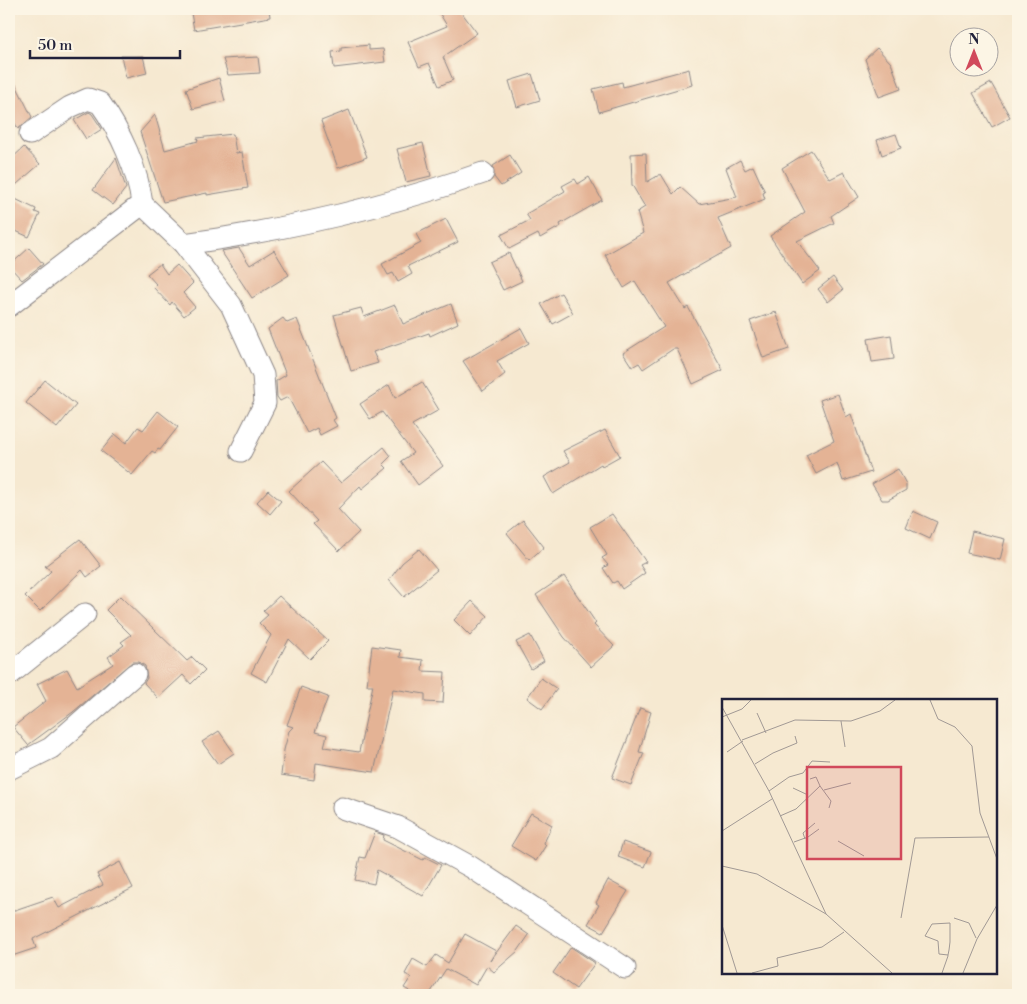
<svg xmlns="http://www.w3.org/2000/svg" width="1027" height="1004" font-family="'Libre Bodoni',serif">
	<style>
		.building { fill: #e4b395 }
		.lines { fill: none; stroke-linecap: round; stroke-linejoin: round }
		.minor-casing { stroke: #8c8686; stroke-width: 23 }
		.minor { stroke: #fff; stroke-width: 21 }
		.inset-road { fill: none; stroke: #a19995; stroke-width: 1 }
		.view { fill: #d1495b; fill-opacity: 0.15; stroke: #d1495b; stroke-width: 2.5 }
		.inset-edge { fill: none; stroke: #22223b; stroke-width: 2.5 }
	</style>
	<rect width="100%" height="100%" fill="#fcf5e5"/>
	<filter id="ink" filterUnits="userSpaceOnUse"><feTurbulence type="fractalNoise" baseFrequency=".02" numOctaves="2"/><feDisplacementMap in="SourceGraphic" scale="10" xChannelSelector="R" yChannelSelector="G"/><feConvolveMatrix kernelMatrix="1 2 1 2 8 2 1 2 1" color-interpolation-filters="sRGB"/></filter>
	<filter id="wash" filterUnits="userSpaceOnUse"><feTurbulence type="fractalNoise" baseFrequency=".0096" numOctaves="4" result="noise"/><feDisplacementMap in="SourceGraphic" scale="20" xChannelSelector="R" yChannelSelector="G"/><feGaussianBlur stdDeviation="1.12" result="paint"/><feColorMatrix in="noise" values="0 0 0 0 0 0 0 0 0 0 0 0 0 0 0 0 0 1.4 0 .05"/><feComposite in="paint" operator="in"/></filter>
	<g filter="url(#wash)">
		<rect width="100%" height="100%" fill="#f6e9d1"/>
		<g id="blocks">
			<g class="building">
				<path d="M209,9h60l1,8 -76,13 -3,-17 19,-2z"/>
				<path d="M437,9h22l18,24 -34,24 10,23 -14,6 -10,-23 -10,4 -11,-25 39,-16z"/>
				<path d="M369,45v5l14,-1 2,13 -51,6 -2,-16 9,-1v-3z"/>
				<path d="M877,48l14,15 10,26 -22,8 -14,-38z"/>
				<path d="M121,56h22l4,17 -21,5z"/>
				<path d="M258,57l2,16 -32,2 -5,-16z"/>
				<path d="M689,69l3,16 -93,27 -6,-23 29,-7 1,5z"/>
				<path d="M9,71l23,46 -14,12 -9,-17z"/>
				<path d="M532,74l8,26 -23,7 -8,-26z"/>
				<path d="M219,78l6,23 -32,8 -7,-20z"/>
				<path d="M991,83l19,34 -18,10 -19,-34z"/>
				<path d="M349,110l18,47 -29,11 -17,-47z"/>
				<path d="M89,112l3,2 10,15 -16,10 -12,-19z"/>
				<path d="M155,115l10,35 33,-9 -1,-3 36,-4 3,19 6,-1 6,36 -41,7v-2l-44,9 -23,-70z"/>
				<path d="M896,134l5,14 -19,7 -5,-15z"/>
				<path d="M423,143l8,33 -25,6 -9,-33z"/>
				<path d="M24,147l16,17 -31,27v-30z"/>
				<path d="M811,150l19,29 14,-7 15,25 -28,19 3,7 -37,18 23,30 -18,13 -32,-48 35,-24 -23,-44z"/>
				<path d="M646,153l1,29 14,-8 12,20 7,-7 19,17 38,-7 -11,-29 14,-8 5,10 8,-4 12,26 -2,1 2,6 -47,19 13,30 -62,35 16,26 3,-2 35,63 -30,14 -16,-35h-4l-30,20 -4,-6 -7,4 -9,-14 41,-26 -29,-46 -11,7 -19,-33 38,-22 -6,-21 8,-5 -13,-22 -1,-31z"/>
				<path d="M510,155l11,18 -20,13 -7,-9 -1,-11z"/>
				<path d="M116,158l10,30 -13,17 -20,-15z"/>
				<path d="M589,177l13,23 -42,24 1,2 -21,12 -2,-4 -29,15 -8,-14 29,-15 -4,-6 39,-23 -3,-5 13,-7 3,5z"/>
				<path d="M9,196l27,13 -1,3 5,2 -11,23 -20,-9z"/>
				<path d="M446,219l12,23 -50,24 4,8 -14,8 -5,-9 -5,2 -6,-11 39,-21 -5,-9z"/>
				<path d="M29,248l14,16 -21,16 -13,-14z"/>
				<path d="M239,248l11,17 24,-15 15,25 -37,23 -31,-47z"/>
				<path d="M509,253l13,28 -19,9 -14,-28z"/>
				<path d="M160,264l7,10 10,-9 16,18 -10,10 12,14 -11,9 -12,-14 -2,3 -17,-18 3,-3 -9,-10z"/>
				<path d="M833,277l10,13 -15,12 -10,-13z"/>
				<path d="M561,293l12,20 -20,11 -12,-20z"/>
				<path d="M451,304l7,19 -28,13 -1,-3 -56,19 5,11 -27,8 -17,-56 27,-7 3,9 31,-12 8,19z"/>
				<path d="M776,312l13,37 -26,9 -13,-37z"/>
				<path d="M283,318l4,5 10,-4 39,99 -3,2 4,6 -17,9 -3,-7 -10,5 -19,-36 -8,4 -3,-4 -1,-16 10,-6 -18,-46z"/>
				<path d="M521,328l8,15 -32,18 8,13 -22,17 -20,-30z"/>
				<path d="M891,335l3,24 -22,3 -4,-23z"/>
				<path d="M45,380l31,25 -19,23 -31,-25z"/>
				<path d="M422,382l17,28 -27,15 31,41 -25,19 -17,-24 12,-8 -31,-41 -12,7 -10,-15 29,-19 6,13z"/>
				<path d="M838,394l8,23 5,-3 20,58 -28,9 -6,-18 -21,11 -10,-19 28,-14 -14,-41z"/>
				<path d="M158,411l20,16 -18,23 -2,-1 -3,4 -3,-2 -20,24 -31,-24 14,-17 11,9 12,-16 5,3z"/>
				<path d="M605,430l15,26 -18,10 -1,-2 -48,30 -9,-17 26,-15 -7,-11z"/>
				<path d="M384,447l7,9 -8,8 4,4 -25,21 -2,-3 -22,23 21,23 -20,19 -26,-27 4,-3 -28,-30 32,-29 20,21z"/>
				<path d="M898,469l8,15v6l-18,10h-6l-10,-16z"/>
				<path d="M268,490l13,11 -11,13 -13,-12z"/>
				<path d="M913,511l24,11 -7,17 -24,-11z"/>
				<path d="M612,514l34,48 -6,3 5,8 -23,16 -5,-8 -4,2 -10,-15 5,-3 -6,-7 5,-3 -17,-28z"/>
				<path d="M523,520l21,27 -15,13 -22,-27z"/>
				<path d="M972,531l33,8 -5,21 -33,-7z"/>
				<path d="M80,539l21,27 -14,11 -5,-7 -42,41 -15,-15 26,-25 -6,-5z"/>
				<path d="M419,549l18,21 -33,27 -15,-17 13,-17z"/>
				<path d="M564,576l32,47 -2,2 20,21 -23,21 -27,-30 -28,-42z"/>
				<path d="M120,596l67,65 5,-4 13,13 -14,14 -8,-9 -25,23 -14,-15 3,-5 -2,-12 -6,-4h-7l-59,50 -45,33 -15,-18 33,-26 -9,-17 30,-15 10,18 36,-23 -5,-7 16,-12 -3,-3 10,-7 -25,-25z"/>
				<path d="M279,596l49,45 -18,18 -21,-20 -22,43 -16,-9 20,-38 -12,-12 9,-8 -5,-4z"/>
				<path d="M472,601l16,15 -18,20 -16,-16z"/>
				<path d="M530,635l14,26 -13,8 -15,-27z"/>
				<path d="M372,646l29,4 -1,7 23,3 -1,11 23,1 -2,31 -18,-1v-8l-32,-5 -19,83 -58,-9 -2,17 -33,-5 3,-25 5,-19 4,-4 -6,-2 14,-38 27,10 -13,35 12,3 -3,12 35,5 14,-67h-6z"/>
				<path d="M541,678l16,11 -15,20 -15,-11z"/>
				<path d="M640,708l11,4 -12,40 5,1 -13,32 -19,-7z"/>
				<path d="M219,731l15,22 -16,11 -16,-22z"/>
				<path d="M531,813l21,12 -8,18 2,2 -10,16 -25,-15z"/>
				<path d="M375,832l9,3 -1,5 40,20 2,-3 16,8 -18,31 -46,-26 -3,14 -19,-4 5,-23 5,1z"/>
				<path d="M623,842l28,10 -6,15 -27,-10z"/>
				<path d="M120,862l13,26 -100,51 3,9 -27,9v-45l44,-15 6,11 44,-23 -6,-11z"/>
				<path d="M608,880l20,11 -25,41 -15,-8 11,-19 -3,-2z"/>
				<path d="M516,926l13,9 -11,16 -24,21 -7,-6 -11,19 -30,-16 -17,26h-12l-13,-7 7,-11 -6,-3 8,-15 14,8 9,-12 12,8 17,-29 31,17 -6,10z"/>
				<path d="M571,947l24,16 -19,26 -23,-16z"/>
			</g>
		</g>
	</g>
	<g filter="url(#ink)">
		<use href="#blocks" fill-opacity="0" stroke="#8c8686" stroke-width="1"/>
		<g class="lines">
			<defs>
				<g id="minor">
					<path d="M142,204l42,40 47,61 32,70 2,28 -24,48"/>
					<path d="M184,244c101,-14 202,-37 299,-71"/>
					<path d="M9,306l133,-102c-4,-34 -22,-73 -42,-101l-12,-4 -18,8 -40,27"/>
					<path d="M9,675l76,-61"/>
					<path d="M9,769l42,-21 84,-74"/>
					<path d="M342,808l56,19 73,40 154,101"/>
				</g>
			</defs>
			<use href="#minor" class="minor-casing"/>
			<use href="#minor" class="minor"/>
		</g>
	</g>
	<g transform="translate(722 699)">
		<rect width="275" height="275" fill="#f6e9d1"/>
		<path class="inset-road" d="M208,1l8,19 17,8 17,19 8,67 17,46M0,8l47,84 57,123 66,59M35,14l9,20M0,18l20,-8 9,-9M119,22l4,26M20,41l53,-20 56,1 29,-10 15,-11M5,53l16,-11M33,65l18,-11 24,-10 -2,-7M98,87l11,15 -2,7M71,89l15,7M102,91l27,-7M47,92l20,-14 14,-4 9,-12 18,1M58,117l16,-7 24,-23 -4,-9 -6,2M0,132l50,-32M83,140l-2,-6 12,-10M116,142l26,15M72,143l14,-5 11,-8M0,167l35,8 69,40M179,219l14,-80 74,-1M232,219l15,5 7,15M0,226l15,48M30,274l26,-7 -1,-8 45,-11 22,-15M220,274l6,-17v-1l1,-5 1,-8v-19l-18,1 -7,12 13,5 1,13 9,1M241,274l14,-34 20,-34"/>
		<path class="view" d="M85,68h94v92h-94z"/>
		<rect width="275" height="275" class="inset-edge"/>
	</g>
	<rect width="1027" height="1004" fill="none" stroke="#fcf5e5" stroke-width="30"/>
	<g transform="translate(974 52)"><circle r="24" fill="#fcf5e5" stroke="#a5a1a1"/>
	<path d="M0-4L9 19L0 12L-9 19Z" fill="#d1495b"/>
	<text y="-8" font-size="14" font-weight="bold" text-anchor="middle" fill="#22223b">N</text>
	</g>
	<path d="M30 50v8h150v-8" fill="none" stroke="#22223b" stroke-width="2.5"/>
	<text x="38" y="50" font-size="15" fill="#22223b" stroke="#fcf5e5" stroke-width="4" paint-order="stroke">50 m</text>
</svg>
